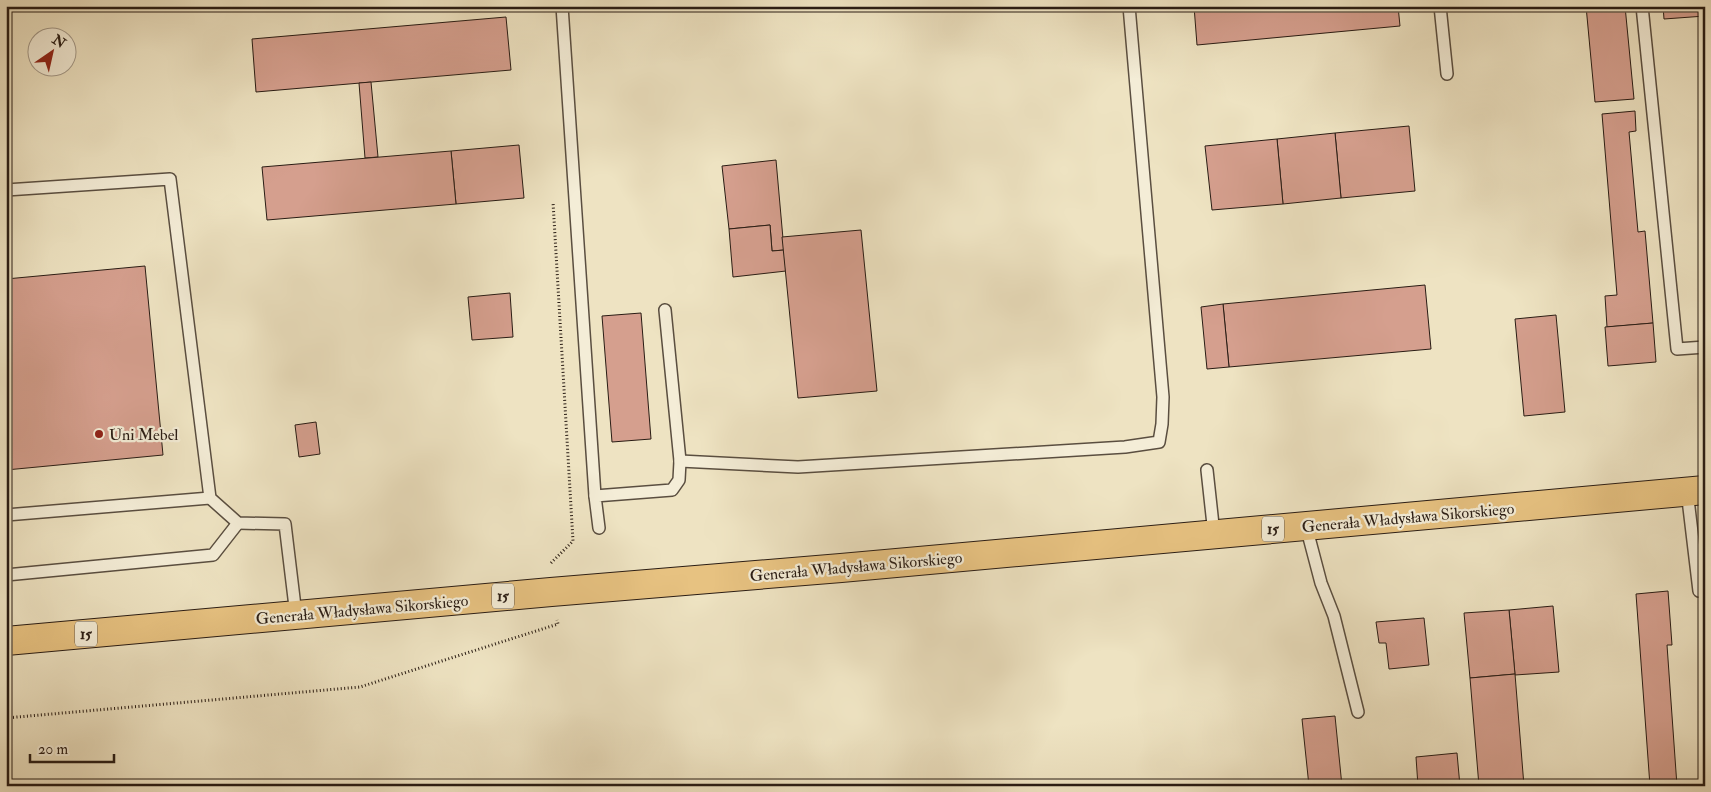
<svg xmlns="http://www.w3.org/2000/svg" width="1711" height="792" font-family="'IM FELL Double Pica',serif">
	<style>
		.building { fill: #d59f8e; stroke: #291c14 }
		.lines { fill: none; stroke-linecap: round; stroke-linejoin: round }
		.lane-casing { stroke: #5a4e40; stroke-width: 14 }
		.primary-casing { stroke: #291c14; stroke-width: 30 }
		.path { stroke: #291c14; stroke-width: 3; stroke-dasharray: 1 2.5; stroke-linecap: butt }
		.lane { stroke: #f4edd7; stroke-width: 11 }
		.primary { stroke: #e7c281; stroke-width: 28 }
		.poi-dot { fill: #8f2418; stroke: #f4edd7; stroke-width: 2 }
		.labels { text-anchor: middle; stroke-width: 4.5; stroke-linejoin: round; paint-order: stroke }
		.shield { fill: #f4edd7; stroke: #665b4e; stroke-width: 1 }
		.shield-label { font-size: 15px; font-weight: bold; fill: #291c14 }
		.poi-label { font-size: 16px; fill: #291c14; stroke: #f4edd7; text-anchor: start }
		.street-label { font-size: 16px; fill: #291c14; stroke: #f4edd7 }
	</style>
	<rect width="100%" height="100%" fill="#eee3c2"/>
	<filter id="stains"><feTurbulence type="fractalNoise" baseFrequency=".004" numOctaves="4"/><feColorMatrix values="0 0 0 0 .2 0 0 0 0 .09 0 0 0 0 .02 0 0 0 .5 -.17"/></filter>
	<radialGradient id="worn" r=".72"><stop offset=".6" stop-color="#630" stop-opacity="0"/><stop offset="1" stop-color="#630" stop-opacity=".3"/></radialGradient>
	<g class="building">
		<path d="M1194,6h204l2,20 -203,19z"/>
		<path d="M1586,6h39l9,93 -39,3z"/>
		<path d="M1663,6h42v10l-41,3z"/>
		<path d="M506,17l5,53 -255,22 -4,-53z"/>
		<path d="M371,82l7,75 -13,1 -6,-75z"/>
		<path d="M1635,111l1,20 -7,1 9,100 7,-1 8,92 -46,4 -2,-31 12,-1 -15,-181z"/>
		<path d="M1409,126l6,65 -74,7 -6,-65z"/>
		<path d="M1335,133l6,65 -58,6 -6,-65z"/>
		<path d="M1277,139l6,65 -71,6 -7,-64z"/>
		<path d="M519,145l5,53 -68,6 -5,-53z"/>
		<path d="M451,151l5,53 -189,16 -5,-53z"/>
		<path d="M776,160l8,90 -12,1 -2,-26 -41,4 -7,-63z"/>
		<path d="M770,225l2,26 12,-1 2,21 -53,6 -4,-48z"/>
		<path d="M861,230l16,161 -79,7 -16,-161z"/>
		<path d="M145,266l18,189 -157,15v-191z"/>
		<path d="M1425,285l6,64 -202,18 -6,-63z"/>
		<path d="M510,293l3,44 -41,3 -4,-43z"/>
		<path d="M1223,304l6,63 -22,2 -6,-62z"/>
		<path d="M641,313l10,126 -39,3 -10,-126z"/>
		<path d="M1556,315l9,97 -41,4 -9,-97z"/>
		<path d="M1653,323l3,39 -48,4 -3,-39z"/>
		<path d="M316,422l4,32 -21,3 -4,-32z"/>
		<path d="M1668,591l4,54h-5l10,141h-27l-14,-192z"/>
		<path d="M1553,606l6,66 -44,3 -6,-65z"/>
		<path d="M1509,610l6,64 -45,4 -6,-65z"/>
		<path d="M1424,618l5,47 -40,4 -3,-26h-7l-3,-21z"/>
		<path d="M1515,674l9,112h-45l-9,-108z"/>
		<path d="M1335,716l7,70h-33l-7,-67z"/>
		<path d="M1457,753l3,33h-42l-2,-29z"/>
	</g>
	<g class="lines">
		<defs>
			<g id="lane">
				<path d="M562,6l33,490"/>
				<path d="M1440,6l7,68"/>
				<path d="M1642,6l35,343 28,-2"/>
				<path d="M6,190l164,-11 40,319 28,25 47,1 11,91"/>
				<path d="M680,461l118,6 327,-20 34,-5 3,-18 1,-27 -34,-391"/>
				<path d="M1207,470l7,64"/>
				<path d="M1687,491l12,100"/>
				<path d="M6,515l204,-17"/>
				<path d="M1306,526l15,57 13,33 24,96"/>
				<path d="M599,528l-4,-32 77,-6 7,-10 1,-19 -15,-151"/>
				<path d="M6,575l207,-20 25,-32"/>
			</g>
			<path id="primary" d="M6,641l545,-49 290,-24 864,-78"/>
		</defs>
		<use href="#lane" class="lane-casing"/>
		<use href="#primary" class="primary-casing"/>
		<g class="path">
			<path d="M551,563l22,-22 -20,-339"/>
			<path d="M6,718l354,-31 198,-63 -1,-4"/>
		</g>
		<use href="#lane" class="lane"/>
		<use href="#primary" class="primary"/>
	</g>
	<circle class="poi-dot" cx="99" cy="434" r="5"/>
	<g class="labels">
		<g class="shield">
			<rect x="1262" y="516.5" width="22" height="25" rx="4"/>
			<rect x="492" y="583.5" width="22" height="25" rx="4"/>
			<rect x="75" y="621.5" width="22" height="25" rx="4"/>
		</g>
		<g class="shield-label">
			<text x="1273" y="534">15</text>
			<text x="503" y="601">15</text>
			<text x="86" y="639">15</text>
		</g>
		<g class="poi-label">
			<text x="109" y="440">Uni Mebel</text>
		</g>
		<g class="street-label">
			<text transform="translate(1408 517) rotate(-5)" y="6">Generała Władysława Sikorskiego</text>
			<text transform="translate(856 566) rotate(-5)" y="6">Generała Władysława Sikorskiego</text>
			<text transform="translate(362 609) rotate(-5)" y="6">Generała Władysława Sikorskiego</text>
		</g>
	</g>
	<rect width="1711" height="792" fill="none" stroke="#eee3c2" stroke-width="25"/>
	<rect x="8" y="8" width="1696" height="777" fill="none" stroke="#291c14" stroke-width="2.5"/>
	<rect x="12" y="12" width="1686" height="767" fill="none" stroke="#291c14"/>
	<g transform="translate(52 52) rotate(34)"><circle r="24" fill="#f4edd7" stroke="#a39989"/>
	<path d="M0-4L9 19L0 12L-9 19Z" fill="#8f2418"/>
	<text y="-8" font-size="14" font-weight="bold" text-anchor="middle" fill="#291c14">N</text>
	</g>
	<path d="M30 754v8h84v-8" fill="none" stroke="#291c14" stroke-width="2.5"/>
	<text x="38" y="754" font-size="15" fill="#291c14" stroke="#f4edd7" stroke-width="4" paint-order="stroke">20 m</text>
	<rect width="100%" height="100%" filter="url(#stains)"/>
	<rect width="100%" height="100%" fill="url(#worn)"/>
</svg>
